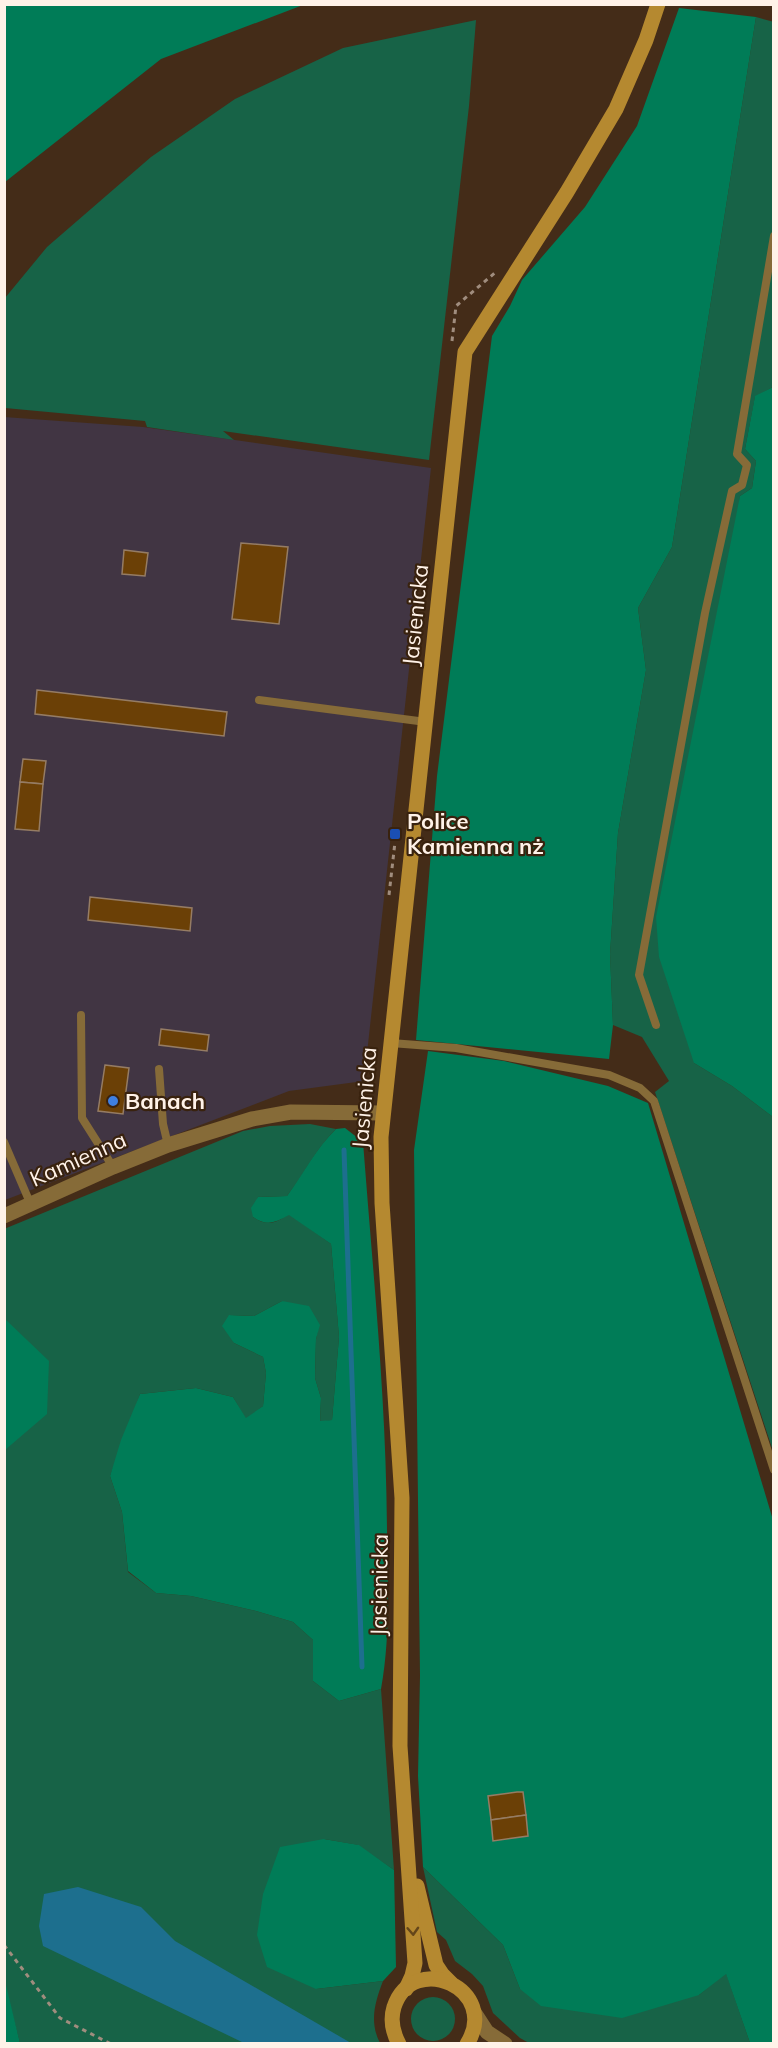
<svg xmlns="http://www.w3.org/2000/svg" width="778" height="2048" font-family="Mulish,sans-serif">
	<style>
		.industrial { fill: #413543 }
		.green { fill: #176347 }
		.forest { fill: #007c57 }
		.water { fill: #1d6f8e }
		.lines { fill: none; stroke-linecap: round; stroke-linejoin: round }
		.stream { stroke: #1d6f8e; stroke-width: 5 }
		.building { fill: #6b4006; stroke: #957c64; stroke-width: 1.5 }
		.path { stroke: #a08d7e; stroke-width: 3; stroke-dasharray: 4.5 4.5; stroke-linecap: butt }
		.service { stroke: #866b38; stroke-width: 8 }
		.minor { stroke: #866b38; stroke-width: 15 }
		.secondary { stroke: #b58930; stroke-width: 15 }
		.oneway { stroke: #64461a }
		.transit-dot { fill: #1a4fb4; stroke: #39220e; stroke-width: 2 }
		.shop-dot { fill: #3f7fe0; stroke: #39220e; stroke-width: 2 }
		.labels { text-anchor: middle; stroke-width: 4.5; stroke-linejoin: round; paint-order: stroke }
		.street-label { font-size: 22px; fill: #fff2e8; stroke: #39220e }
		.poi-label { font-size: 22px; font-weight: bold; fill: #fff2e8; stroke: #39220e; text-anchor: start }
	</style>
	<rect width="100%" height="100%" fill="#442c18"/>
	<path class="industrial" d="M4,417l139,10 288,41 -67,613 -75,10 -284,109z"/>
	<g class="green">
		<path d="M756,17l18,5 -1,365 -18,10 -10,52 11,12 -4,27 -12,8 -46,567 38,23 41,31v334l-118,-359 14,-11 -27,-44 -29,-12 -3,-71 8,-121 28,-163 -8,-62 34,-61z"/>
		<path d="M476,20l-7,86 -40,354 -206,-29 11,9 -87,-13 -2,-6 -140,-13v-110l42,-51 104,-90 84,-58 108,-51z"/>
		<path d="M310,1124l26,5c-20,19 -32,45 -49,67l-29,1 -5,20c14,10 23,6 36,-3l42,30 8,93 -7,83 -12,2 1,-24 -6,-20 1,-39 3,-14 -37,-24 -28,15 -25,-1 5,28 29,14 3,16 -3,33 -17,13 -13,-22 -37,-9 -56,6 -30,82 12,36 6,60 28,21 35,3 65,15 37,11 20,18v41l26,20 42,-12 13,181 -36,-25 -34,-6 -8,150 67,-8c-8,21 -14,41 -3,62h-360l-16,-61v-753l239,-98 27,-5z"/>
		<path d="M423,1867l80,78 17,44 179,6 27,-22 24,70h-221l-9,-5 -27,-25 -10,-27 -11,-12 -17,-13 -9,-21 -9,-8z"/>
		<circle cx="433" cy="2019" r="22"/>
	</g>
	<g class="forest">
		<path d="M5,4h298v1l-142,54 -156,123z"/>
		<path d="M679,8l77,9 -84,530 -34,61 8,62 -28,163 -8,121 3,71 -4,34 -193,-19 21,-264 55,-440 18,-30 12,-26 63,-73 52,-81z"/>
		<path d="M773,387v730l-41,-31 -38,-23 -35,-106 -3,-40 84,-421 12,-8 4,-27 -11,-12 10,-53z"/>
		<path d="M428,1051l76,10 104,25 40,17 125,417v523h-23l-24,-69 -27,21 -77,23 -81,-12 -21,-17 -17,-44 -80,-78 -5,-91 2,-100 -6,-526z"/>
		<path d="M345,1128l18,14c10,132 24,264 24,397 1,49 3,101 -6,150l-42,12 -26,-20v-41l-20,-18 -37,-11 -65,-15 -35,-3 -28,-22 -6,-59 -12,-36 11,-36 19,-46 56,-6 37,9 13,21 17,-12 3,-33 -3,-16 -29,-14 -12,-17 7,-11 25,1 28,-15 27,5 11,19 -4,14 -1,39 6,20 -1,23 12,-1 7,-83 -8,-93 -42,-29c-13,7 -22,12 -36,2l-2,-9 7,-11 29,-1c17,-23 29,-48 49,-67z"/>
		<path d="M5,1319l44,42 -2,53 -42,36z"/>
		<path d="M324,1839l35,6 35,25 2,97 -13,14 -67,8 -49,-22 -10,-32 6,-41 17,-47z"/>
		<path d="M4,1982l2,3 14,58h-15z"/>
	</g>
	<path class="water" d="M78,1887l63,20 34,34 176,102h-107l-201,-97 -4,-20 5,-32z"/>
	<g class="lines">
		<path class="stream" d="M344,1150l18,517"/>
	</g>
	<g class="building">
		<path d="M241,543l47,4 -9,77 -47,-5z"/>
		<path d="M124,550l24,3 -3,23 -23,-2z"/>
		<path d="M37,690l190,22 -3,24 -189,-22z"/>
		<path d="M23,759l23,2 -3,23 -23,-2z"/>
		<path d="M20,782l23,2 -4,47 -24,-2z"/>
		<path d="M90,897l102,11 -2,23 -102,-11z"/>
		<path d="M161,1029l48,6 -2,16 -48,-6z"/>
		<path d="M105,1065l24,3 -6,46 -25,-3z"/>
		<path d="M517,1792h6l3,23 -35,5 -3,-24z"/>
		<path d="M526,1815l2,21 -35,5 -2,-21z"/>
	</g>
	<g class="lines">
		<g class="path">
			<path d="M452,341l4,-35 41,-35"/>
			<path d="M389,895l6,-53"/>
			<path d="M4,1945l56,73 51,26"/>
		</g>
		<g class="service">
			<path d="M259,700l167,22"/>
			<path d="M81,1015l1,103 31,49"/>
			<path d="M656,1025l-17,-50 66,-362 27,-122 10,-6 5,-20 -10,-11 37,-218"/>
			<path d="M391,1043l65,5 153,27 31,13 14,13 120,369"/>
			<path d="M159,1069l4,55 5,21"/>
			<path d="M4,1142l27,63"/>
		</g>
		<g class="minor">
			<path d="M4,1216l109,-49 55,-22 84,-26 39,-7 91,1"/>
			<path d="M474,2012l13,20 18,12"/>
		</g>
		<g class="secondary">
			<path d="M417,1886l19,79 6,9 9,9"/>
			<path d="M406,1989l6,-13 3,-13 -15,-217 2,-248 -20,-295 -1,-66 84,-785 102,-160 49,-83 30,-69 12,-36"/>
			<path d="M399,2044c-6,-11 -9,-24 -5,-37 19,-57 107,-18 73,37"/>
		</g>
	</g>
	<defs><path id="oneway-chevron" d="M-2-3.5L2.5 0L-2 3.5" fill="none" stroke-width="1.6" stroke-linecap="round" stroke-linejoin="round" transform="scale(1.5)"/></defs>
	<use class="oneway" href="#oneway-chevron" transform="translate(413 1931) rotate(87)"/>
	<rect class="transit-dot" x="389" y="828" width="12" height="12" rx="3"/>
	<circle class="shop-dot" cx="113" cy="1101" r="6"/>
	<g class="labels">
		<g class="street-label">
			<text transform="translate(415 615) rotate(-84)" y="8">Jasienicka</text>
			<text transform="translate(364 1098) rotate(-85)" y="8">Jasienicka</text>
			<text transform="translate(78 1159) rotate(-24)" y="8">Kamienna</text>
			<text transform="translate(379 1585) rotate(-89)" y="8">Jasienicka</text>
		</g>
		<g class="poi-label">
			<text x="407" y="829">Police<tspan x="407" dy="25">Kamienna nż</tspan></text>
			<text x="125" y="1109">Banach</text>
		</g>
	</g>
	<rect width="778" height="2048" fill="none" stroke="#fff2e8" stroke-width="12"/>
</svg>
